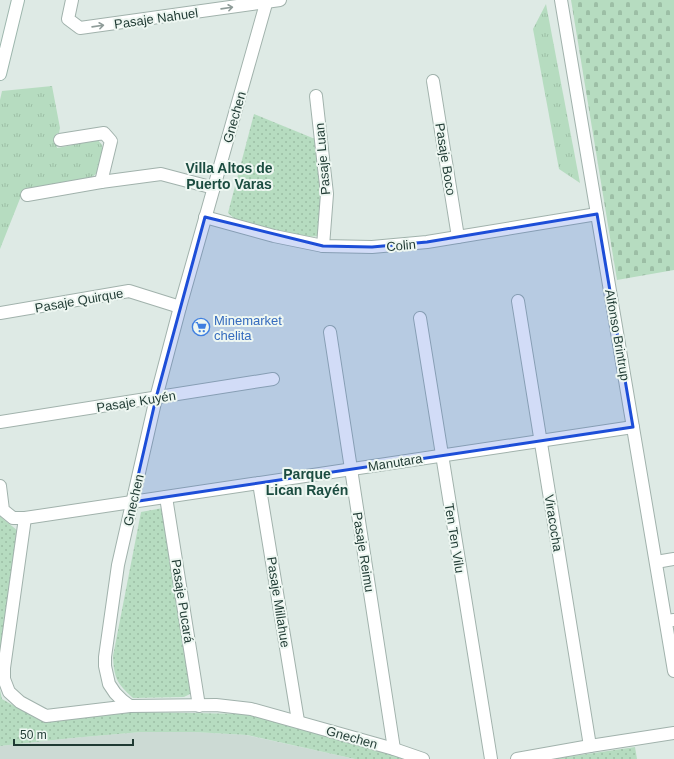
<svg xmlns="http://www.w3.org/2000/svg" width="674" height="759" font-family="Helvetica,sans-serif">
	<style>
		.built { fill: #ccdad4 }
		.grass { fill: url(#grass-tufts) }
		.cemetery { fill: url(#cemetery-stones) }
		.park { fill: url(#park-dots) }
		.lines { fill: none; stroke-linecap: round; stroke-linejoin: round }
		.minor-casing { stroke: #a1b2ac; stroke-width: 14 }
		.tertiary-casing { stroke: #a1b2ac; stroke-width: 14 }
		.secondary-casing { stroke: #9db6ad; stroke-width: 14 }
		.minor { stroke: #fff; stroke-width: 12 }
		.tertiary { stroke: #fff; stroke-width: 12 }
		.secondary { stroke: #fff; stroke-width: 12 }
		.oneway { stroke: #8f9c99 }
		.marked { fill: #1d4ed8; fill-opacity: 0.2; stroke: #1d4ed8; stroke-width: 3; stroke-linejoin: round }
		.labels { text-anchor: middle; stroke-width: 4; stroke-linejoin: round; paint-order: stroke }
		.street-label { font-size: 13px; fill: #1f3a33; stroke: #eef7f2 }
		.shop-label { font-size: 13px; fill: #366cbe; stroke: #eef7f2; text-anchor: start }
		.neighbourhood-label { font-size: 14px; font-weight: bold; fill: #1b4c40; stroke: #eef7f2 }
	</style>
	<defs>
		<pattern id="grass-tufts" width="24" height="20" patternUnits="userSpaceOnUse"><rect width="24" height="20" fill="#b6dcc0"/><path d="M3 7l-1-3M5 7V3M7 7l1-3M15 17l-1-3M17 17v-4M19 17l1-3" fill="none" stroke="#9cbea5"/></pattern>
		<pattern id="cemetery-stones" width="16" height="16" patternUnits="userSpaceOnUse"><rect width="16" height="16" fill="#b6dcc0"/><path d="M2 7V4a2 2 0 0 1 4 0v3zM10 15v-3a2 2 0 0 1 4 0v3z" fill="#9cbea5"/></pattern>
		<pattern id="park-dots" width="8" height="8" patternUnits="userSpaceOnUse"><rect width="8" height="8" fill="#b6dcc0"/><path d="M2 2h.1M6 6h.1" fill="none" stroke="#9cbea5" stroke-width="1.8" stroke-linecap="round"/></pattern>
	</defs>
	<rect width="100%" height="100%" fill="#deeae5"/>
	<path class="built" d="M141,732h54l51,3 109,24h-355v-13l72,-8z"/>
	<g class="grass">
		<path d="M546,4l34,179 -21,-14 -26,-140z"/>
		<path d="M52,86l8,42 -1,5 -3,1 1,14 16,-3 2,-3 22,-3 5,6 1,7 -5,20 -8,7 -67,12 -23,58v-149l2,-9z"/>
	</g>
	<path class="cemetery" d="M571,0h103v270l-57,10z"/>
	<g class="park">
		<path d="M254,114l61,25 7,55 -3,42 -12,1 -71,-17 -8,-7z"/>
		<path d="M163,508l31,184 -10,5 -51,1c-17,-15 -19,-21 -20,-42l28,-144z"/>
		<path d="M0,516c7,7 14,10 20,18l-20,134z"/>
		<path d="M0,690l2,9 35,20 23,1 77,-8 111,2 168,45h-61l-108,-24 -52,-3h-54l-69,6 -72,8z"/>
		<path d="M635,747l2,12h-84z"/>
	</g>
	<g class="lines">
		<defs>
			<g id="minor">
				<path d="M72,0l-4,19 12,9 200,-28"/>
				<path d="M267,0l-87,307 -24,91 -38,167 -13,92v9l4,18 6,9 7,7 8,6 86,-1 35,4 143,40 29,10"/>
				<path d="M433,81l25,156"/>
				<path d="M316,96l11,98 -4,52"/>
				<path d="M60,140l44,-7 7,8 -10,41"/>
				<path d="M27,195l74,-13 60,-8 53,14"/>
				<path d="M205,217l69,19 49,10 49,1 55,-5 170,-28"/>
				<path d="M518,301l72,445"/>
				<path d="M0,313l129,-22 51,16"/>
				<path d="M420,318l71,441"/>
				<path d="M330,332l64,417"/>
				<path d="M0,422l273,-43"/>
				<path d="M259,483l39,238"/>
				<path d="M0,486l3,24 10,8h12l-21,150v11l5,13 11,10 26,14 84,-10"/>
				<path d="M166,497l33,209"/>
				<path d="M25,518l608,-91"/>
				<path d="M656,562l18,-3"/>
				<path d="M666,621l8,-1"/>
				<path d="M517,759l73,-13 84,-13"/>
			</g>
			<path id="tertiary" d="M561,0l113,671"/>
			<path id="secondary" d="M0,74l18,-74"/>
		</defs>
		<use href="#minor" class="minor-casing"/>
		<use href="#tertiary" class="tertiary-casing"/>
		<use href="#secondary" class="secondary-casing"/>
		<use href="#minor" class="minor"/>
		<use href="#tertiary" class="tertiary"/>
		<use href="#secondary" class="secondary"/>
	</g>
	<defs><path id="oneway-shaft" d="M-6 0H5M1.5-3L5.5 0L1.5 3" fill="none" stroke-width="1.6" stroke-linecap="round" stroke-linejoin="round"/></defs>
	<g class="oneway">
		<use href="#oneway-shaft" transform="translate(227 8) rotate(-8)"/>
		<use href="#oneway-shaft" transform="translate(98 26) rotate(-8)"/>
	</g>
	<path class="marked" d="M597,214l36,213 -501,75 24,-104 49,-181 118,29 49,1 55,-5z"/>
	<defs>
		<symbol id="supermarket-ring" viewBox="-11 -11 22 22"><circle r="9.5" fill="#eef7f2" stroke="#3f7fe0" stroke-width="1.5"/><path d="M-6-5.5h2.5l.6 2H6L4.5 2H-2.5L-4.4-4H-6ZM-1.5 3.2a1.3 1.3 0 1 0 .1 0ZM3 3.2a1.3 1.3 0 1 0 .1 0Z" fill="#3f7fe0"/></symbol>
	</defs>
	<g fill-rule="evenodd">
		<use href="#supermarket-ring" x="191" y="317" width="20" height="20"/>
	</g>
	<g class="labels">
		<g class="street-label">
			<text transform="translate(156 18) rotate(-8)" y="5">Pasaje Nahuel</text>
			<text transform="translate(234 117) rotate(-74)" y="5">Gnechen</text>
			<text transform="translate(322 159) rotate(-95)" y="5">Pasaje Luan</text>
			<text transform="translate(446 159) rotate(81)" y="5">Pasaje Boco</text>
			<text transform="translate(401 245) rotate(-5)" y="5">Colin</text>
			<text transform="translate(79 300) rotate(-10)" y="5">Pasaje Quirque</text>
			<text transform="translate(618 335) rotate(80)" y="5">Alfonso Brintrup</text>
			<text transform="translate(136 401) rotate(-9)" y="5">Pasaje Kuyén</text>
			<text transform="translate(395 462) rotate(-9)" y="5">Manutara</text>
			<text transform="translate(133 500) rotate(-77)" y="5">Gnechen</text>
			<text transform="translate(554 523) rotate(81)" y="5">Viracocha</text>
			<text transform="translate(455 538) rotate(81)" y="5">Ten Ten Vilu</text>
			<text transform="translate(364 552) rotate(81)" y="5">Pasaje Reimu</text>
			<text transform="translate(183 601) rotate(81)" y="5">Pasaje Pucará</text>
			<text transform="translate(279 602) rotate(81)" y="5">Pasaje Millahue</text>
			<text transform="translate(352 737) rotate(16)" y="5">Gnechen</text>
		</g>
		<g class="shop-label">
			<text x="214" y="325">Minemarket<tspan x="214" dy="15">chelita</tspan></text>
		</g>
		<g class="neighbourhood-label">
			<text x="229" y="173">Villa Altos de<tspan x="229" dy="16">Puerto Varas</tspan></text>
			<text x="307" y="479">Parque<tspan x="307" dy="16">Lican Rayén</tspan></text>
		</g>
	</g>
	<path d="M14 739v6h119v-6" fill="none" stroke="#1f3a33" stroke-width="2"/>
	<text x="20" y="739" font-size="12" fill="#1f3a33" stroke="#eef7f2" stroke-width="3" paint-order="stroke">50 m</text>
</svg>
